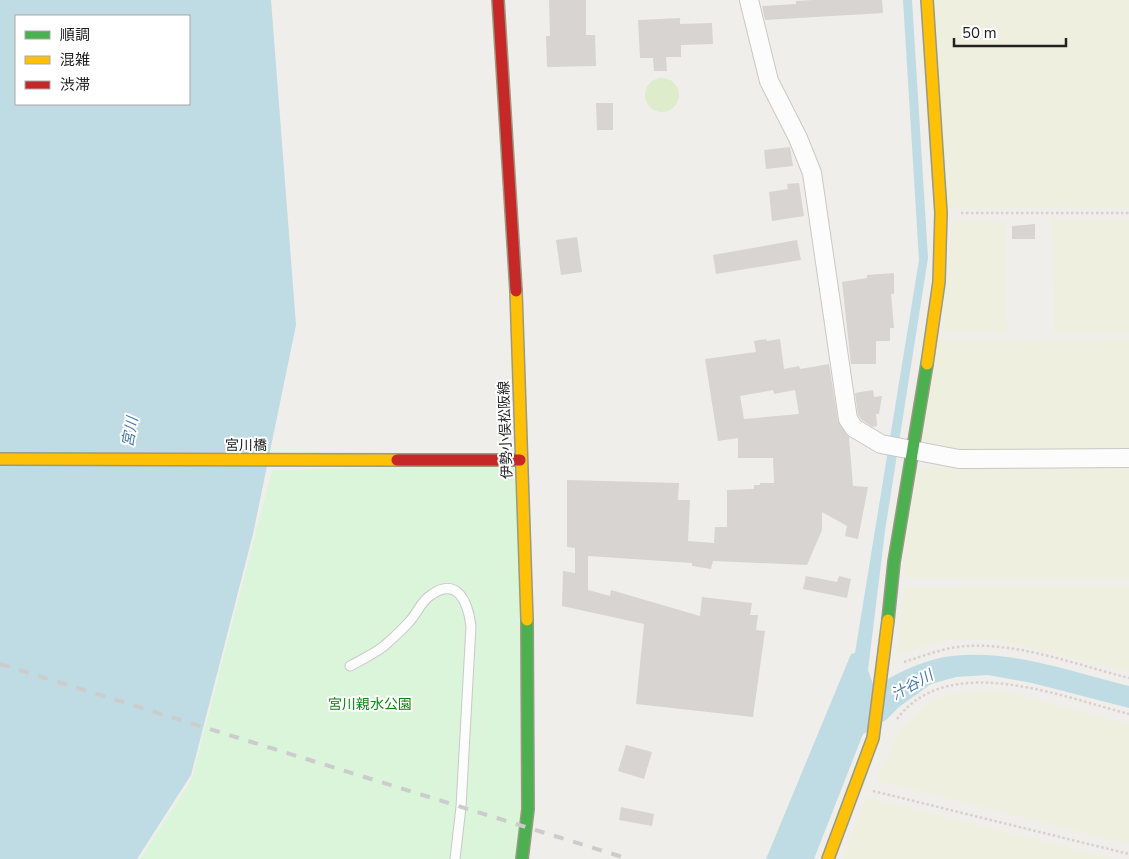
<svg xmlns="http://www.w3.org/2000/svg" width="1129" height="859" font-family="'Nunito Sans','Noto Sans JP',sans-serif">
	<style>
		.farmland { fill: #efefdf }
		.grass { fill: #ddeccb }
		.park { fill: #daf5da }
		.water { fill: #bfdbe3; fill-rule: evenodd }
		.building { fill: #d7d4d2; fill-rule: evenodd }
		.lines { fill: none; stroke-linecap: round; stroke-linejoin: round }
		.lane-casing { stroke: #c9c8c7; stroke-width: 11 }
		.street-casing { stroke: #c9c8c7; stroke-width: 20 }
		.fast-casing { stroke: #999a82; stroke-width: 14 }
		.slow-casing { stroke: #999a82; stroke-width: 14 }
		.jam-casing { stroke: #999a82; stroke-width: 14 }
		.path { stroke: #dccecd; stroke-width: 2.5; stroke-dasharray: 2.5 2.5; stroke-linecap: butt }
		.lane { stroke: #fdfcfc; stroke-width: 9 }
		.street { stroke: #fdfcfc; stroke-width: 18 }
		.fast { stroke: #4caf50; stroke-width: 11 }
		.slow { stroke: #ffc107; stroke-width: 11 }
		.jam { stroke: #c62828; stroke-width: 11 }
		.rail { stroke: #ccc; stroke-width: 4; stroke-dasharray: 10 10; stroke-linecap: butt }
		.labels { text-anchor: middle; stroke-width: 4; stroke-linejoin: round; paint-order: stroke }
		.street-label { font-size: 14px; fill: #222; stroke: #fff }
		.park-label { font-size: 14px; fill: #0c8416; stroke: #fff }
		.water-label { font-size: 15px; font-style: italic; fill: #4a7aab; stroke: #fff }
	</style>
	<rect width="100%" height="100%" fill="#f0eeeb"/>
	<g class="farmland">
		<path d="M934,0h195v207l-182,2z"/>
		<path d="M1052,219h77v115h-75z"/>
		<path d="M952,221h54l1,111 -65,1z"/>
		<path d="M938,339l191,1v110h-174l-33,-8z"/>
		<path d="M924,467h205v111h-219l-8,-7 16,-99z"/>
		<path d="M1129,586v85l-136,-32 -45,1 -52,14 8,-67z"/>
		<path d="M995,689l134,35v120l-254,-64 26,-51 26,-26 31,-10z"/>
		<path d="M866,797l247,62h-270z"/>
	</g>
	<circle class="grass" cx="662" cy="95" r="17"/>
	<path class="park" d="M521,465l1,394h-382l52,-80 80,-309z"/>
	<g class="water">
		<path d="M0,0h271l25,325 -43,209 -62,241 -54,84h-137zM16,16h173v88h-173z"/>
		<path d="M903,0h9l16,258 -43,273 -17,139 6,17c23,-14 50,-28 78,-31 59,-7 120,16 177,30v22l-97,-25 -44,-8 -32,2 -25,7 -32,23 -13,13 -23,14 -49,125h-48l85,-205 4,-1 64,-393z"/>
	</g>
	<g class="building">
		<path d="M549,0h37v35h9l1,31 -49,1 -1,-31h4z"/>
		<path d="M813,0h69l1,13 -118,7 -3,-14 34,-2v-3z"/>
		<path d="M680,18v6l32,-1 1,21 -32,1v12h-15l1,14h-13l-1,-13h-13l-2,-38z"/>
		<path d="M596,103h17v27h-16z"/>
		<path d="M790,147l3,19 -27,3 -2,-19z"/>
		<path d="M799,183l5,33 -32,5 -3,-29 19,-3 -1,-5z"/>
		<path d="M1035,224v15h-23v-13z"/>
		<path d="M577,237l5,35 -21,3 -5,-35z"/>
		<path d="M797,240l4,20 -85,14 -3,-19z"/>
		<path d="M894,273v21h-3l3,34h-4v13h-14v23h-25l-9,-82 25,-4v-3z"/>
		<path d="M766,339l1,2 13,-2 4,30 15,-3 1,3 29,-5 9,57 11,16 4,49 15,1 -10,52 -13,-3 2,-10 -25,-14v18l-15,35 -94,-4 -2,8 -19,-3v-3l-104,-7v34l22,6 1,-6 89,26 2,-19 50,6 -2,12h8l-2,15 9,1 -12,86 -117,-13 8,-80 -82,-18 1,-35 12,2v-25l-8,-1v-67l112,3 -1,17h12l-2,41 26,2 1,-16h12v-37l27,-1v-4h6v-2h14l-1,-25h-35v-20l-20,3 -13,-82 51,-7 -2,-11zM773,390l1,4 21,-4 4,24 -55,5 -4,-23z"/>
		<path d="M873,390l1,7 8,-1 -3,18h-3l1,12 -5,1 -10,-7 -4,-5 -3,-22z"/>
		<path d="M806,576l31,6 2,-6 12,3 -4,19 -44,-9z"/>
		<path d="M626,745l26,7 -8,27 -26,-8z"/>
		<path d="M621,807l33,7 -2,12 -33,-6z"/>
	</g>
	<g class="lines">
		<defs>
			<path id="lane" d="M350,666c11,-6 24,-12 34,-20 8,-7 18,-16 25,-24 8,-8 12,-21 22,-27 27,-19 37,8 40,31l-10,181 -6,52"/>
			<path id="street" d="M749,0l20,81 29,57 14,35 36,246 6,9 27,16 78,15 170,-1"/>
			<g id="fast">
				<path d="M888,620l6,-58 33,-198"/>
				<path d="M522,859l6,-50 -1,-189"/>
			</g>
			<g id="slow">
				<path d="M516,291l11,329"/>
				<path d="M927,364l12,-82 2,-69 -14,-213"/>
				<path d="M0,459l397,1"/>
				<path d="M828,859l45,-121 15,-118"/>
			</g>
			<g id="jam">
				<path d="M498,0l18,291"/>
				<path d="M397,460h123"/>
			</g>
		</defs>
		<use href="#lane" class="lane-casing"/>
		<use href="#street" class="street-casing"/>
		<use href="#fast" class="fast-casing"/>
		<use href="#slow" class="slow-casing"/>
		<use href="#jam" class="jam-casing"/>
		<g class="path">
			<path d="M961,213h168"/>
			<path d="M904,662c20,-6 41,-15 63,-16 54,-3 110,19 162,32"/>
			<path d="M897,719c51,-69 165,-22 232,-5"/>
			<path d="M873,791l256,63"/>
		</g>
		<use href="#lane" class="lane"/>
		<use href="#street" class="street"/>
		<use href="#fast" class="fast"/>
		<use href="#slow" class="slow"/>
		<use href="#jam" class="jam"/>
		<path class="rail" d="M0,664l629,195"/>
	</g>
	<g class="labels">
		<g class="street-label">
			<text transform="translate(505 430) rotate(-92)" y="5">伊勢小俣松阪線</text>
			<text x="246" y="450">宮川橋</text>
		</g>
		<g class="park-label">
			<text x="370" y="709">宮川親水公園</text>
		</g>
		<g class="water-label">
			<text transform="translate(130 432) rotate(-80)" y="5">宮川</text>
			<text transform="translate(912 685) rotate(-29)" y="5">汁谷川</text>
		</g>
	</g>
	<rect x="15" y="15" width="175" height="90" fill="#ffffff" stroke="#a7a7a7"/>
	<rect x="25" y="31" width="25" height="8" fill="#4caf50" stroke="#a7a7a7"/>
	<text x="60" y="40" font-size="15" fill="#222222">順調</text>
	<rect x="25" y="56" width="25" height="8" fill="#ffc107" stroke="#a7a7a7"/>
	<text x="60" y="65" font-size="15" fill="#222222">混雑</text>
	<rect x="25" y="81" width="25" height="8" fill="#c62828" stroke="#a7a7a7"/>
	<text x="60" y="90" font-size="15" fill="#222222">渋滞</text>
	<path d="M954 38v8h112v-8" fill="none" stroke="#222222" stroke-width="2.5"/>
	<text x="962" y="38" font-size="15" fill="#222222" stroke="#ffffff" stroke-width="4" paint-order="stroke">50 m</text>
</svg>
